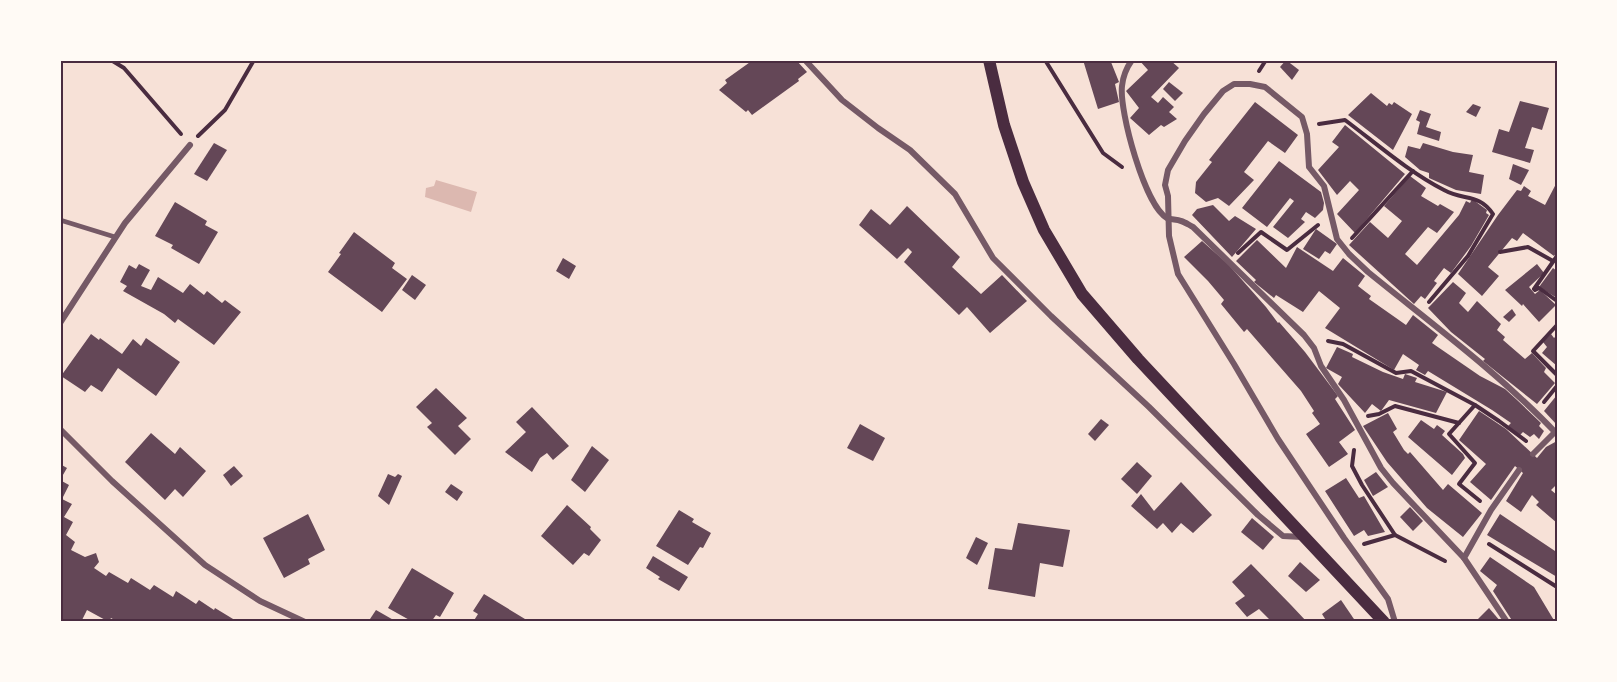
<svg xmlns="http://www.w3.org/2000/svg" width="1617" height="682" font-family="Quicksand,sans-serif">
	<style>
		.water { fill: #dcb8b0 }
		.building { fill: #644757 }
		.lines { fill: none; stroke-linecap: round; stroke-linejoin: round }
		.path { stroke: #4a2c40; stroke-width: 4 }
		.service { stroke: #755966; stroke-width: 4.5 }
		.minor { stroke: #755966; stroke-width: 6 }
		.secondary { stroke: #4a2c40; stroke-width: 12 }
		.neatline { fill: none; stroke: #4a2c40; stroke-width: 2 }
	</style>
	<rect width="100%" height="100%" fill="#f7e1d7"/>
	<path class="water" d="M436,180l41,12 -6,20 -46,-15 1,-9 8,-2z"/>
	<g class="building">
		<path d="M753,60h43l11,12 -9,7 1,2 -47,34 -4,-5 -2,2 -27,-22 8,-7 -2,-3z"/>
		<path d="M1083,60h23l1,3 4,-1 8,20 -4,2 4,18 -21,7z"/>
		<path d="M1139,60h31l9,8 -28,29 7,6 5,-6 11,10 -5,5 8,7 -13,8 -3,-2 -12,10 -19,-17 9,-10 -13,-17 22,-21z"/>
		<path d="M1286,60l13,10 -7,10 -12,-13z"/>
		<path d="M1169,82l14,11 -8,8 -12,-12z"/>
		<path d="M1371,93l16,13 2,-3 3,2 2,-3 18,12 -19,36 -45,-35z"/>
		<path d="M1520,101l29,7 -7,22 -10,-3 -7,21 9,2 -4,13 -38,-11 7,-23 10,3z"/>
		<path d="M1255,102l43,33 -13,18 -17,-12 -24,31 10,8 -25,26 -11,-8 -12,4 -11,-9 1,-11 16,-20 -3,-2z"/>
		<path d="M1473,104l8,3 -5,10 -10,-5z"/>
		<path d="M1420,110l11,4 -5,13 15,5 -2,9 -22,-7 3,-12 -4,-2z"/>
		<path d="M1345,125l60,49 -50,59 -18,-19 22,-24 -9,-9 -13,14 -19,-25 21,-23 -7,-5z"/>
		<path d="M214,143l13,7 -20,31 -13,-7z"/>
		<path d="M1423,143l30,9 20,3 -4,17 15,3 -3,19 -25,-4 -27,-12v-5l-9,-3 -15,-13 3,-11 12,3z"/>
		<path d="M1279,161l42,31 3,11 -1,7 -8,8 -9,-6 -5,7 4,3 -17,16 -15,-11 21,-26 -4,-3 -23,29 -25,-19z"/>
		<path d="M1513,164l16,6 -8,15 -12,-6z"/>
		<path d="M1410,176l16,12 -5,8 17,10 2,-2 14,8 -17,21 -9,-6 -23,27 12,11 42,-50 7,-14 4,2 2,-4 15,11 -1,3 3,2 -18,31 -20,27 -7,-5 -10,13 3,2 -12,16 -4,-3 -7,8 -65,-59 21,-23 18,16 14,-17 -18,-15z"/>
		<path d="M1557,182v70l-3,4 -31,-23 -6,8 -5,-3 -24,29 11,9 -17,20 -24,-22 40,-59 19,-25 4,1 3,-5 7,5 -3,5 17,9z"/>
		<path d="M175,202l32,19 -2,4 13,7 -19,32 -28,-16 2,-3 -18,-9z"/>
		<path d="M1213,205l16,16 6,-5 21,13 -24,28 -40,-42 5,-6z"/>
		<path d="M907,206l53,51 -8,10 29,27 21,-19 25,26 -37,32 -23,-26 -8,8 -55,-53 8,-10 -4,-4 -11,11 -38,-34 12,-16 19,16z"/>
		<path d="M1316,229l21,15 -7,10 -5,-3 -6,8 -16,-10z"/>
		<path d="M354,232l41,31 -3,5 15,11 -25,33 -54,-40 13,-18 -2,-1z"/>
		<path d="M1257,240l29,28 11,-21 36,24 10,-13 22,18 -7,10 13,10 -2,3 37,26 7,-10 25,20 -6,8 48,33 25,13 11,10 25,24 -2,3 5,5 -5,8 -5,-5 -4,3 -7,-5 -3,3 -12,-9 3,-3 -19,-13 -64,-39 -3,4 -9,-5 3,-5 -16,-11 -9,16 -69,-42 15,-20 -21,-17 -16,21 -27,-17 -2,3 -20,-16 2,-2 -20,-19z"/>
		<path d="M1202,241l26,23 38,43 12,16 1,-1 26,30 33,44 -3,3 20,31 -16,12 9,12 -19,13 -23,-33 14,-10 -8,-11 2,-2 -13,-20 -54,-62 -3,3 -23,-28 3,-4 -16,-19 -24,-24z"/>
		<path d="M563,258l13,8 -7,13 -13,-8z"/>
		<path d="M139,264l11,6 -9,16 10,4 7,-13 25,16 7,-9 14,11 3,-4 15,12 3,-3 16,12 -27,33 -36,-26 -3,4 -11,-9 -41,-23 4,-5 -7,-4 9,-17 7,4z"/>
		<path d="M1537,264l7,9 -15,14 6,7 5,-4 16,15 -17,17 -16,-18 -1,2 -17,-16z"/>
		<path d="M1553,268l4,3v27l-18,-11z"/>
		<path d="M412,275l14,10 -11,15 -13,-10z"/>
		<path d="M1453,282l13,11 -7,10 9,9 9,-11 24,23 -4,6 8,7 -2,3 22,19 7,-6 14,15 -2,4 11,11 -18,21 -54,-43 2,-2 -34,-27 -23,-24z"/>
		<path d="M1512,309l4,6 -7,7 -6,-5z"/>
		<path d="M91,334l8,6 1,-2 22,16 11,-15 8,7 5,-8 34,24 -24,34 -38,-28 -16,24 -11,-7 -6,7 -24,-16z"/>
		<path d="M1551,334l3,4 3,-3v31l-15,-13 5,-6 -4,-5z"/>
		<path d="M1337,347l16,7 -1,3 31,15 20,7 2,-5 12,4 -2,4 32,10 -11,21 -47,-13 -8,11 -9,-7 -7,9 -27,-29 4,-7 -16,-9z"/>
		<path d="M436,388l31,30 -9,8 13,13 -16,16 -28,-28 5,-4 -16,-16z"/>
		<path d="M1557,395v30l-13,-14z"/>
		<path d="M532,407l37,39 -16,14 -6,-7 -7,5 -8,14 -27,-20 21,-20 -10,-10z"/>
		<path d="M1479,411l27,18 31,29 9,-11 11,-6v43l-6,6 6,5v28l-21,-18 3,-3 -7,-7 -11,17 -15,-11 17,-28 -8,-7 -24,34 -21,-18 16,-18 -27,-24z"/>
		<path d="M1388,413l9,16 -4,3 11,18 4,4 2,-2 33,38 5,-6 34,29 -19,24 -36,-29 -40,-46 -24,-36z"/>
		<path d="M1101,419l8,6 -14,16 -7,-7z"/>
		<path d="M1421,420l13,9 3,-4 8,6 -3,4 21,19 2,4 -13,17 -44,-38z"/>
		<path d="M860,424l25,14 -12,23 -26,-13z"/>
		<path d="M151,433l24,21 5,-7 26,24 -23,26 -8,-8 -10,11 -40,-38z"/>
		<path d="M592,446l17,14 -24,32 -14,-12z"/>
		<path d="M1137,462l15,14 -15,18 -16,-15z"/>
		<path d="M60,464l7,4 -7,12 9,5 -7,14 10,5 -8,13 9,5 -7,13 9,7 -4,8 14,7 11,-4 3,9 -5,6 12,8 3,-4 19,11 3,-5 19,12 4,-5 19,12 3,-6 20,13 3,-4 15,10 1,-2 23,14h-120l-7,-4 -2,4 -22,-12 -6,12h-21z"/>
		<path d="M234,466l9,10 -12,10 -8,-11z"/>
		<path d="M1376,472l12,15 -15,9 -9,-16z"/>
		<path d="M388,474l7,3 3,-3 4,2 -13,29 -11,-9z"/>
		<path d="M1346,478l13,20 5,-2 21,36 -17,4 -4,-6 -10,6 -29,-45z"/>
		<path d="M1181,482l31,33 -19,18 -12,-10 -9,10 -9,-10 -6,6 -26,-23 10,-12 13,17z"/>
		<path d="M451,484l12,8 -6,9 -12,-9z"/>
		<path d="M567,505l24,22 -1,2 11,11 -12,16 -5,-3 -11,12 -32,-29z"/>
		<path d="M1410,507l13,14 -10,10 -13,-14z"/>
		<path d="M679,510l15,9 -2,3 19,11 -8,15 -3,-1 -12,18 -32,-19z"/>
		<path d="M308,514l17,36 -17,9 2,5 -26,14 -21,-40z"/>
		<path d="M1500,514l55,37 2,-3v29l-70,-42z"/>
		<path d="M1252,518l22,19 -11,13 -22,-18z"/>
		<path d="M1018,523l52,7 -7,37 -23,-4 -5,34 -47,-8 7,-41 17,2z"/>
		<path d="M976,537l12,6 -11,22 -11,-7z"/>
		<path d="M653,556l35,21 -9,14 -21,-12 2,-2 -14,-9z"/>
		<path d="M1490,557l44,30 21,35h-42l-20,-31 4,-6 -17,-14z"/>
		<path d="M1300,562l20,18 -14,12 -18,-16z"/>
		<path d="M1251,564l40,41 16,17h-35l-13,-13 -12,8 -12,-14 10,-7 -13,-14z"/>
		<path d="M412,568l42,25 -14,24 -4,-2 -5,7h-18l-25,-14z"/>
		<path d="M484,594l41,25 -2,3h-50l5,-8 -5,-3z"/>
		<path d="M1341,600l15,22h-29l-5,-8z"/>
		<path d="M1489,608l12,14h-26z"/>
		<path d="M376,610l21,12h-29z"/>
	</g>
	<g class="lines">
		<g class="path">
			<path d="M111,60l13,8 57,66"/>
			<path d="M1045,60l58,93 19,14"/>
			<path d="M1259,71l7,-11"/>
			<path d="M1319,124l26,-4c32,24 64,52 99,70 20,11 35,3 49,24l-25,42 -39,46"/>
			<path d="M198,136l27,-26 29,-50"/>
			<path d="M1352,238l61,-67"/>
			<path d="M1500,252l28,-5 25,14"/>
			<path d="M1238,253l23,-21 26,18 31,-25"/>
			<path d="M1557,256l-23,33 1,1 4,-2 18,13"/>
			<path d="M1557,325l-24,26 24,24"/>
			<path d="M1328,341l15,3 53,29 15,-2 64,34 -26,29 26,29 -16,21 21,17"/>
			<path d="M1544,402l13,-16"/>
			<path d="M1475,405l24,16 27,20"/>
			<path d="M1368,416l11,-2 16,-8 64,17"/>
			<path d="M1354,450l-2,16 10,19 33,50"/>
			<path d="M1364,544l31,-9 50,26"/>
			<path d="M1489,544l68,43"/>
		</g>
		<path class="service" d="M60,220l55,17"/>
		<g class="minor">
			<path d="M805,60l37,40 36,28 32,22 45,44 38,64 58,58 98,91 109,108 25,21 19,1"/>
			<path d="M1132,60c-5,7 -9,16 -10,26 -3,25 23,120 45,132 4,2 10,1 14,3 4,1 8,4 12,6l111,108 10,13 7,18 23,34 37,68 12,15 71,75"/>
			<path d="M60,323l65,-100 65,-78"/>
			<path d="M60,429l52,52 93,84 55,36 45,21"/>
			<path d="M1533,454l22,-22"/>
			<path d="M1395,622l-7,-23 -44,-61 -66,-99 -44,-75 -56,-90 -9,-38 -1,-40 -3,-11 3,-15 17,-29 19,-27 19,-23 11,-7h16l15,3 37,30 5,17 2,33 15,19 13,53 12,15 19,18c64,52 132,102 189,162"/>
			<path d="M1507,622l-43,-64 27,-48 28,-40"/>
		</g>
		<path class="secondary" d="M989,60l15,65 19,57 21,48 38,64 56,65 246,263"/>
	</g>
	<rect width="1617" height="682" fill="none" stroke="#fffaf5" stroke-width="123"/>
	<rect x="62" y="62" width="1494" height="558" class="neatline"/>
</svg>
